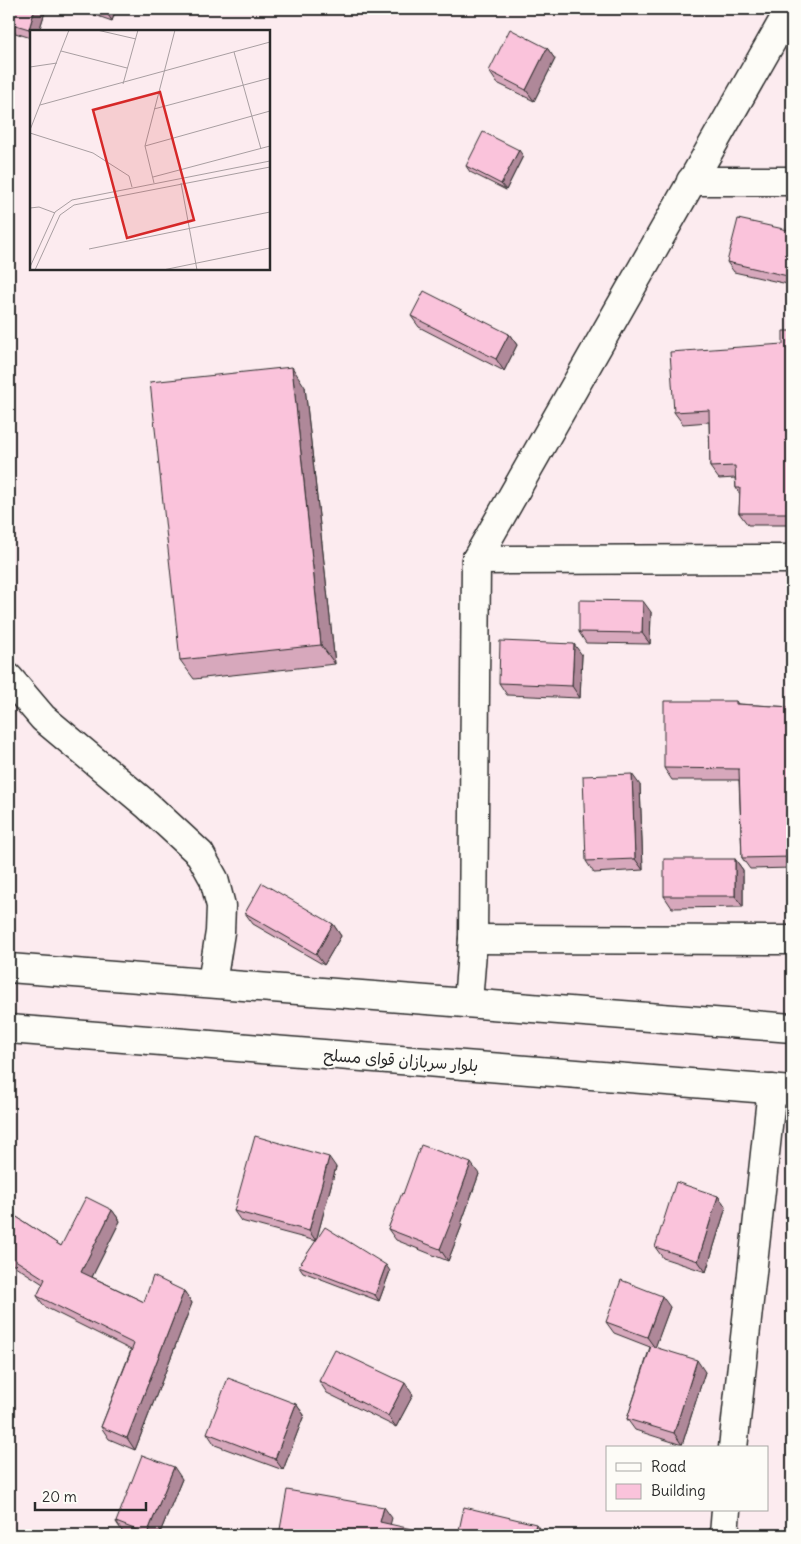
<svg xmlns="http://www.w3.org/2000/svg" width="801" height="1544" font-family="Delius,'Playpen Sans Arabic',sans-serif">
	<style>
		.lines { fill: none; stroke-linecap: round; stroke-linejoin: round }
		.street-casing { stroke: #2b2b2b; stroke-width: 31 }
		.secondary-casing { stroke: #2b2b2b; stroke-width: 31 }
		.street { stroke: #fdfcf7; stroke-width: 28 }
		.secondary { stroke: #fdfcf7; stroke-width: 28 }
		.wall { fill: #d7a8bc; stroke: #2b2b2b }
		.shaded-wall { fill: #af8899; stroke: #2b2b2b }
		.building { fill: #fac3db; stroke: #2b2b2b }
		.labels { text-anchor: middle; stroke-width: 4; stroke-linejoin: round; paint-order: stroke }
		.street-label { font-size: 16px; fill: #2b2b2b; stroke: #fdfcf7 }
		.inset-road { fill: none; stroke: #a89ea1; stroke-width: 1 }
		.view { fill: #d62828; fill-opacity: 0.15; stroke: #d62828; stroke-width: 2.5 }
		.inset-edge { fill: none; stroke: #2b2b2b; stroke-width: 2.5 }
	</style>
	<rect width="100%" height="100%" fill="#fcebef"/>
	<filter id="ink" filterUnits="userSpaceOnUse"><feTurbulence type="fractalNoise" baseFrequency=".02" numOctaves="2"/><feDisplacementMap in="SourceGraphic" scale="10" xChannelSelector="R" yChannelSelector="G"/><feConvolveMatrix kernelMatrix="1 2 1 2 8 2 1 2 1" color-interpolation-filters="sRGB"/></filter>
	<g filter="url(#ink)">
		<g class="lines">
			<defs>
				<g id="street">
					<path d="M691,181h101"/>
					<path d="M476,560l316,-1"/>
					<path d="M9,678l34,40 104,87 53,49 14,25 7,27 -1,26 -8,51"/>
					<path d="M473,939l319,1"/>
					<path d="M468,1002l5,-63 3,-379 314,-551"/>
					<path d="M733,1448l39,-359"/>
					<path d="M724,1535l2,-25"/>
				</g>
				<g id="secondary">
					<path d="M9,968l783,60"/>
					<path d="M9,1029l783,62"/>
				</g>
			</defs>
			<use href="#street" class="street-casing"/>
			<use href="#secondary" class="secondary-casing"/>
			<use href="#street" class="street"/>
			<use href="#secondary" class="secondary"/>
		</g>
		<g class="wall">
			<path d="M9,9h37l-7,22h-8v7l-22,-7z"/>
			<path d="M78,9h38l-4,12z"/>
			<path d="M547,48l8,11 -21,42 -37,-18 -8,-12z"/>
			<path d="M523,156l-17,34 -36,-18 -4,-6z"/>
			<path d="M792,222v63l-58,-13 -7,-10 61,-32z"/>
			<path d="M411,316l98,18 8,11 -13,26 -85,-44z"/>
			<path d="M792,331v194h-44l-9,-12 1,-19 -4,-6 -1,-10 -16,1 -9,-12 -1,-45 -26,2 -9,-12 109,-68z"/>
			<path d="M305,387l30,277 -141,15 -14,-19z"/>
			<path d="M651,612l-1,32 -64,-1 -7,-11z"/>
			<path d="M582,655l-2,43 -73,-3 -8,-12z"/>
			<path d="M736,701l2,3 54,3v161l-42,1 -8,-11 -3,-78h-67l-8,-12z"/>
			<path d="M640,785l3,85 -49,3 -8,-12z"/>
			<path d="M735,859l8,11v37l-71,1 -8,-12z"/>
			<path d="M245,913l88,11 8,12 -17,29 -71,-41z"/>
			<path d="M336,1167l-20,74 74,30 -11,30 -76,-29 -4,-6 17,-25 -75,-20 -7,-10z"/>
			<path d="M479,1174l-18,50 1,1 -14,36 -52,-21 -8,-11 15,-35z"/>
			<path d="M718,1196l8,11 -20,65 -43,-14 -8,-11z"/>
			<path d="M112,1210l8,11 -28,56 52,25 40,-11 8,12 -57,147 -26,-11 -8,-12 30,-77 -86,-43 -8,-11 6,-12 -34,-22v-50l52,34z"/>
			<path d="M670,1307l-15,40 50,25 -23,73 -47,-15 -8,-11 23,-72 -36,-14 -8,-11z"/>
			<path d="M319,1381l94,14 -17,32 -69,-34z"/>
			<path d="M296,1404l8,11 -21,55 -68,-25 -8,-12z"/>
			<path d="M182,1479l-23,56h-31l-4,-1 -8,-12z"/>
		</g>
		<g class="shaded-wall">
			<path d="M35,9h11l-7,22 -8,1 -2,-3z"/>
			<path d="M105,9h11l-4,12 -7,-11z"/>
			<path d="M547,48l8,11 -21,42 -8,-11z"/>
			<path d="M519,150l4,6 -17,34 -5,-6z"/>
			<path d="M509,334l8,11 -13,26 -8,-12z"/>
			<path d="M292,367l13,20 30,277 -14,-19z"/>
			<path d="M643,601l8,11 -1,32 -8,-11z"/>
			<path d="M574,644l8,11 -2,43 -8,-12z"/>
			<path d="M632,774l8,11 3,85 -8,-11z"/>
			<path d="M735,859l8,11v37l-8,-11z"/>
			<path d="M333,924l8,12 -17,29 -8,-11z"/>
			<path d="M329,1157l7,10 -20,74 -7,-10z"/>
			<path d="M471,1163l8,11 -18,50 1,1 -14,36 -8,-12z"/>
			<path d="M718,1196l8,11 -20,65 -8,-11z"/>
			<path d="M112,1210l8,11 -31,62 -8,-11z"/>
			<path d="M386,1265l4,6 -11,30 -4,-6z"/>
			<path d="M184,1291l8,12 -57,147 -8,-12z"/>
			<path d="M662,1296l8,11 -15,41 -8,-11z"/>
			<path d="M697,1360l8,12 -23,73 -8,-12z"/>
			<path d="M405,1383l8,12 -17,32 -8,-11z"/>
			<path d="M296,1404l8,11 -21,55 -8,-11z"/>
			<path d="M174,1467l8,12 -23,56h-11l-1,-1z"/>
			<path d="M384,1507l8,11 -4,15 -8,-11z"/>
			<path d="M536,1524l8,11h-11z"/>
		</g>
		<g class="building">
			<path d="M9,9h26l-6,20 -20,-6z"/>
			<path d="M510,29l37,19 -21,42 -37,-19z"/>
			<path d="M483,132l36,18 -18,34 -35,-18z"/>
			<path d="M738,219l50,11v-8h4v55l-65,-15z"/>
			<path d="M424,291l85,43 -13,25 -85,-43z"/>
			<path d="M783,331h9v182h-53l1,-25h-4l-1,-22 -25,1 -1,-57 -35,2 -4,-60 113,-8z"/>
			<path d="M292,367l29,278 -141,15 -30,-278z"/>
			<path d="M579,600l64,1 -1,32 -63,-1z"/>
			<path d="M500,641l74,3 -2,42 -73,-3z"/>
			<path d="M664,701h72v3l56,3v150l-50,1 -3,-89 -75,-1z"/>
			<path d="M632,774l3,85 -49,2 -3,-85z"/>
			<rect x="664" y="859" width="71" height="37"/>
			<path d="M262,883l71,41 -17,30 -71,-41z"/>
			<path d="M255,1136l74,21 -20,74 -75,-20z"/>
			<path d="M421,1145l50,18 -18,50 1,1 -14,35 -52,-20 14,-36 1,1z"/>
			<path d="M676,1182l42,14 -20,65 -43,-14z"/>
			<path d="M86,1197l26,13 -31,62 63,30 9,-26 31,15 -57,147 -26,-11 33,-83 -97,-48 8,-17 -36,-23v-44l52,34z"/>
			<path d="M325,1227l61,38 -11,30 -76,-29z"/>
			<path d="M621,1280l41,16 -15,41 -41,-15z"/>
			<path d="M651,1346l46,14 -23,73 -47,-14z"/>
			<path d="M335,1350l70,33 -17,33 -69,-35z"/>
			<path d="M228,1378l68,26 -21,55 -68,-26z"/>
			<path d="M792,1388v18h-2z"/>
			<path d="M792,1413v24h-1z"/>
			<path d="M142,1455l32,12 -27,67 -31,-12z"/>
			<path d="M287,1490l97,17 -4,15 54,12 -1,1h-154z"/>
			<path d="M464,1507l72,17 -3,11h-75z"/>
		</g>
	</g>
	<g class="labels">
		<g class="street-label">
			<text transform="translate(401 1060) rotate(4)" y="6">بلوار سربازان قوای مسلح</text>
		</g>
	</g>
	<g transform="translate(30 30)">
		<rect width="240" height="240" fill="#fcebef"/>
		<path class="inset-road" d="M67,0l39,9M31,21l66,17M204,22l27,97M0,37l27,-4M93,54l15,-54M10,75l230,-63M124,79l116,-31M0,100l39,-100M0,103l63,20 36,23 3,11M115,116l125,-35M123,147l117,-31M124,153l-9,-37 30,-116M151,153l16,87M0,178l9,-1 16,6M59,219l181,-37M0,237l25,-55 17,-12 198,-39M5,240l25,-55 14,-10 196,-38M133,240l107,-22"/>
		<path class="view" d="M130,62l34,128 -67,18 -34,-128z"/>
		<rect width="240" height="240" class="inset-edge"/>
	</g>
	<rect width="801" height="1544" fill="none" stroke="#fdfcf7" stroke-width="30"/>
	<rect x="15" y="15" width="771" height="1514" fill="none" stroke="#2b2b2b" stroke-width="2" filter="url(#ink)"/>
	<rect x="606" y="1446" width="162" height="65" fill="#fdfcf7" stroke="#a9a8a5"/>
	<rect x="616" y="1463" width="25" height="8" fill="#fdfcf7" stroke="#a9a8a5"/>
	<text x="651" y="1472" font-size="15" fill="#2b2b2b">Road</text>
	<rect x="616" y="1484" width="25" height="15" fill="#fac3db" stroke="#a9a8a5"/>
	<text x="651" y="1496" font-size="15" fill="#2b2b2b">Building</text>
	<path d="M35 1502v8h111v-8" fill="none" stroke="#2b2b2b" stroke-width="2.5"/>
	<text x="42" y="1502" font-size="15" fill="#2b2b2b" stroke="#fdfcf7" stroke-width="4" paint-order="stroke">20 m</text>
</svg>
